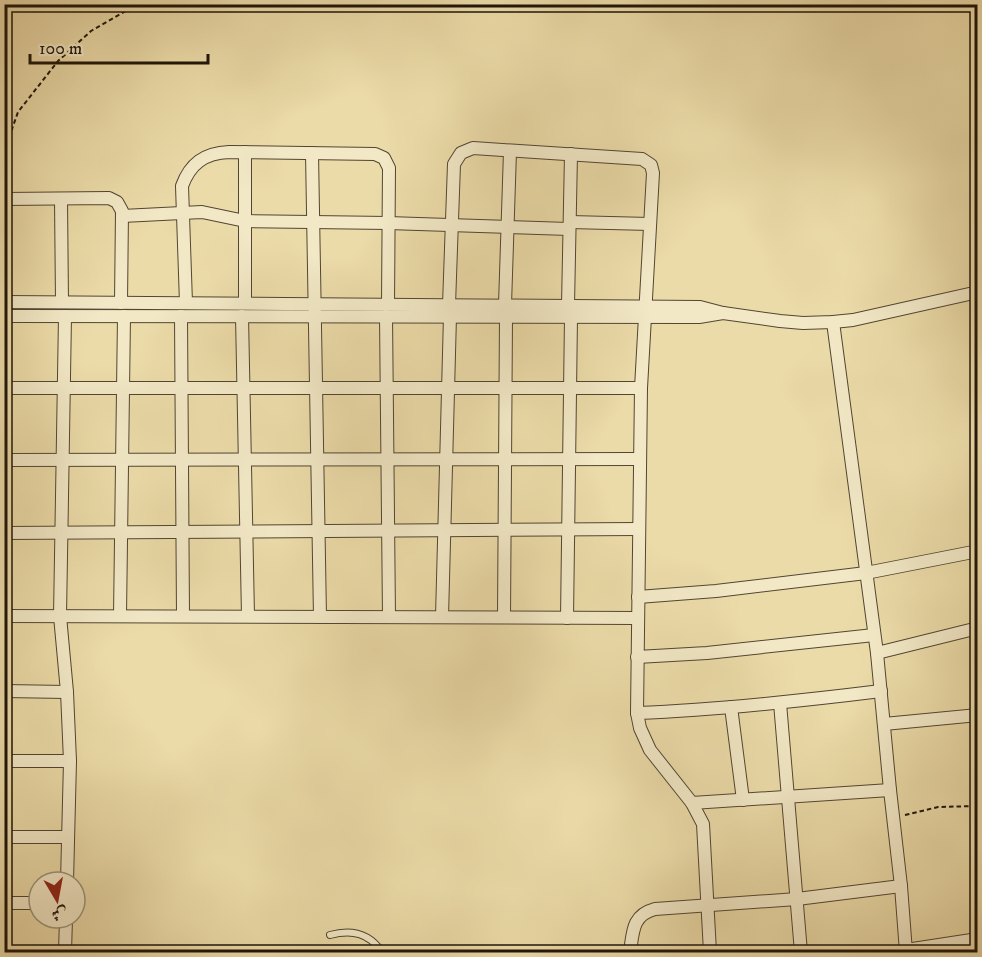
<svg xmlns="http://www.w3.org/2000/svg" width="982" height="957" font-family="'IM FELL DW Pica',Amiri,serif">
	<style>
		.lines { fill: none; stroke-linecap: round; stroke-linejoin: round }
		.lane-casing { stroke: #514632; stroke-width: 8 }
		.street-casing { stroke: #514632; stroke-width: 14 }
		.path { stroke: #1e150a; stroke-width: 2; stroke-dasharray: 4.5 3; stroke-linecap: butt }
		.lane { stroke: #f2e8c6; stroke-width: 6 }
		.street { stroke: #f2e8c6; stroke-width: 12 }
	</style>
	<rect width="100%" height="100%" fill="#ebdba8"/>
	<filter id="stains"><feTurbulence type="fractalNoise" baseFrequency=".00333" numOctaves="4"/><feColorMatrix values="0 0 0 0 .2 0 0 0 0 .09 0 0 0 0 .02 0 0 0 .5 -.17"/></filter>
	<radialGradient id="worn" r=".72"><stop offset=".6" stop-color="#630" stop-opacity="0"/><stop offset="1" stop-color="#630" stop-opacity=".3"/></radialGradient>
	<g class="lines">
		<defs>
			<path id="lane" d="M330,935c22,-6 39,-2 52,17"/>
			<g id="street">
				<path d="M245,152v151"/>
				<path d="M312,153l8,464"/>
				<path d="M4,199l105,-1 8,4 5,9 -1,92"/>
				<path d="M61,199l1,103"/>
				<path d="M122,216l80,-4 43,9 143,2 181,6"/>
				<path d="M570,222l80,2"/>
				<path d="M4,302l696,5 23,6 57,8 23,2 30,-1 20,-2 125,-28"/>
				<path d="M186,303l-4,-117c8,-22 22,-33 47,-34l146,2 9,4 5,10 -1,136"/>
				<path d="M449,305l5,-141 7,-11 12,-5 169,11 9,6 2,8 -12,215 -4,325 3,15 10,22 42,53 11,21 7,128"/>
				<path d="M505,305l5,-154"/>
				<path d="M568,305l3,-151"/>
				<path d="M4,316l695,1 24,-4"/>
				<path d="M65,316l-5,300 7,76 3,69 -3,121"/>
				<path d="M181,316l2,300"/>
				<path d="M242,316l6,300"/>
				<path d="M386,316l3,301"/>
				<path d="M833,322l44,331 13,137 11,96 5,66"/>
				<path d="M4,388h637"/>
				<path d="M4,460l636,-1"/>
				<path d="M4,533l635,-4"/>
				<path d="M638,597l78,-6 150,-18 112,-22"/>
				<path d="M4,616l634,2"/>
				<path d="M120,616l4,-300"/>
				<path d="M442,617l8,-301"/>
				<path d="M504,617l2,-300"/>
				<path d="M567,618l4,-301"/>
				<path d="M877,653l101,-25"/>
				<path d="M637,657l70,-4 167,-18"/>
				<path d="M4,691l63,1"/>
				<path d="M780,703l21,249"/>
				<path d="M731,707l12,93"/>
				<path d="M637,713c82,-3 163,-12 244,-22"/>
				<path d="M884,724l94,-9"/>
				<path d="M4,761h66"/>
				<path d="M692,803l198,-13"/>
				<path d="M4,837h64"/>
				<path d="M4,903h35"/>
				<path d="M906,950l72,-11"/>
				<path d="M65,952l1,-34"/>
				<path d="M630,952c3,-20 2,-37 25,-43l142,-10 104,-13"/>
			</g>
		</defs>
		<use href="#lane" class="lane-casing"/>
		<use href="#street" class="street-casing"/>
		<g class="path">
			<path d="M4,152l14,-40 40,-51 33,-30 47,-27"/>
			<path d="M905,815l33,-8 40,-1"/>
		</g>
		<use href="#lane" class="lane"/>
		<use href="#street" class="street"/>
	</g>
	<rect width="982" height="957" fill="none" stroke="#ebdba8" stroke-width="24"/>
	<rect x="6" y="6" width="970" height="945" fill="none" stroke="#1e150a" stroke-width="3"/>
	<rect x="12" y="12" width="958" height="933" fill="none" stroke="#1e150a" stroke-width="1.5"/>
	<g transform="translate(57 900) rotate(170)"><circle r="28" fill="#f2e8c6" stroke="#9d947b" stroke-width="1.5"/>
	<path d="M0-4.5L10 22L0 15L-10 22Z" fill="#8f2418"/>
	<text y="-9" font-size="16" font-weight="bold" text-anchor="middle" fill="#1e150a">ش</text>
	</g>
	<path d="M30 54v9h178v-9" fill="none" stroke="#1e150a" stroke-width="3"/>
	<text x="39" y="54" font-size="18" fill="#1e150a" stroke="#f2e8c6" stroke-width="4.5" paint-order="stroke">100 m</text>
	<rect width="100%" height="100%" filter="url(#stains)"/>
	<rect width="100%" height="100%" fill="url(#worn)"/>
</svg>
